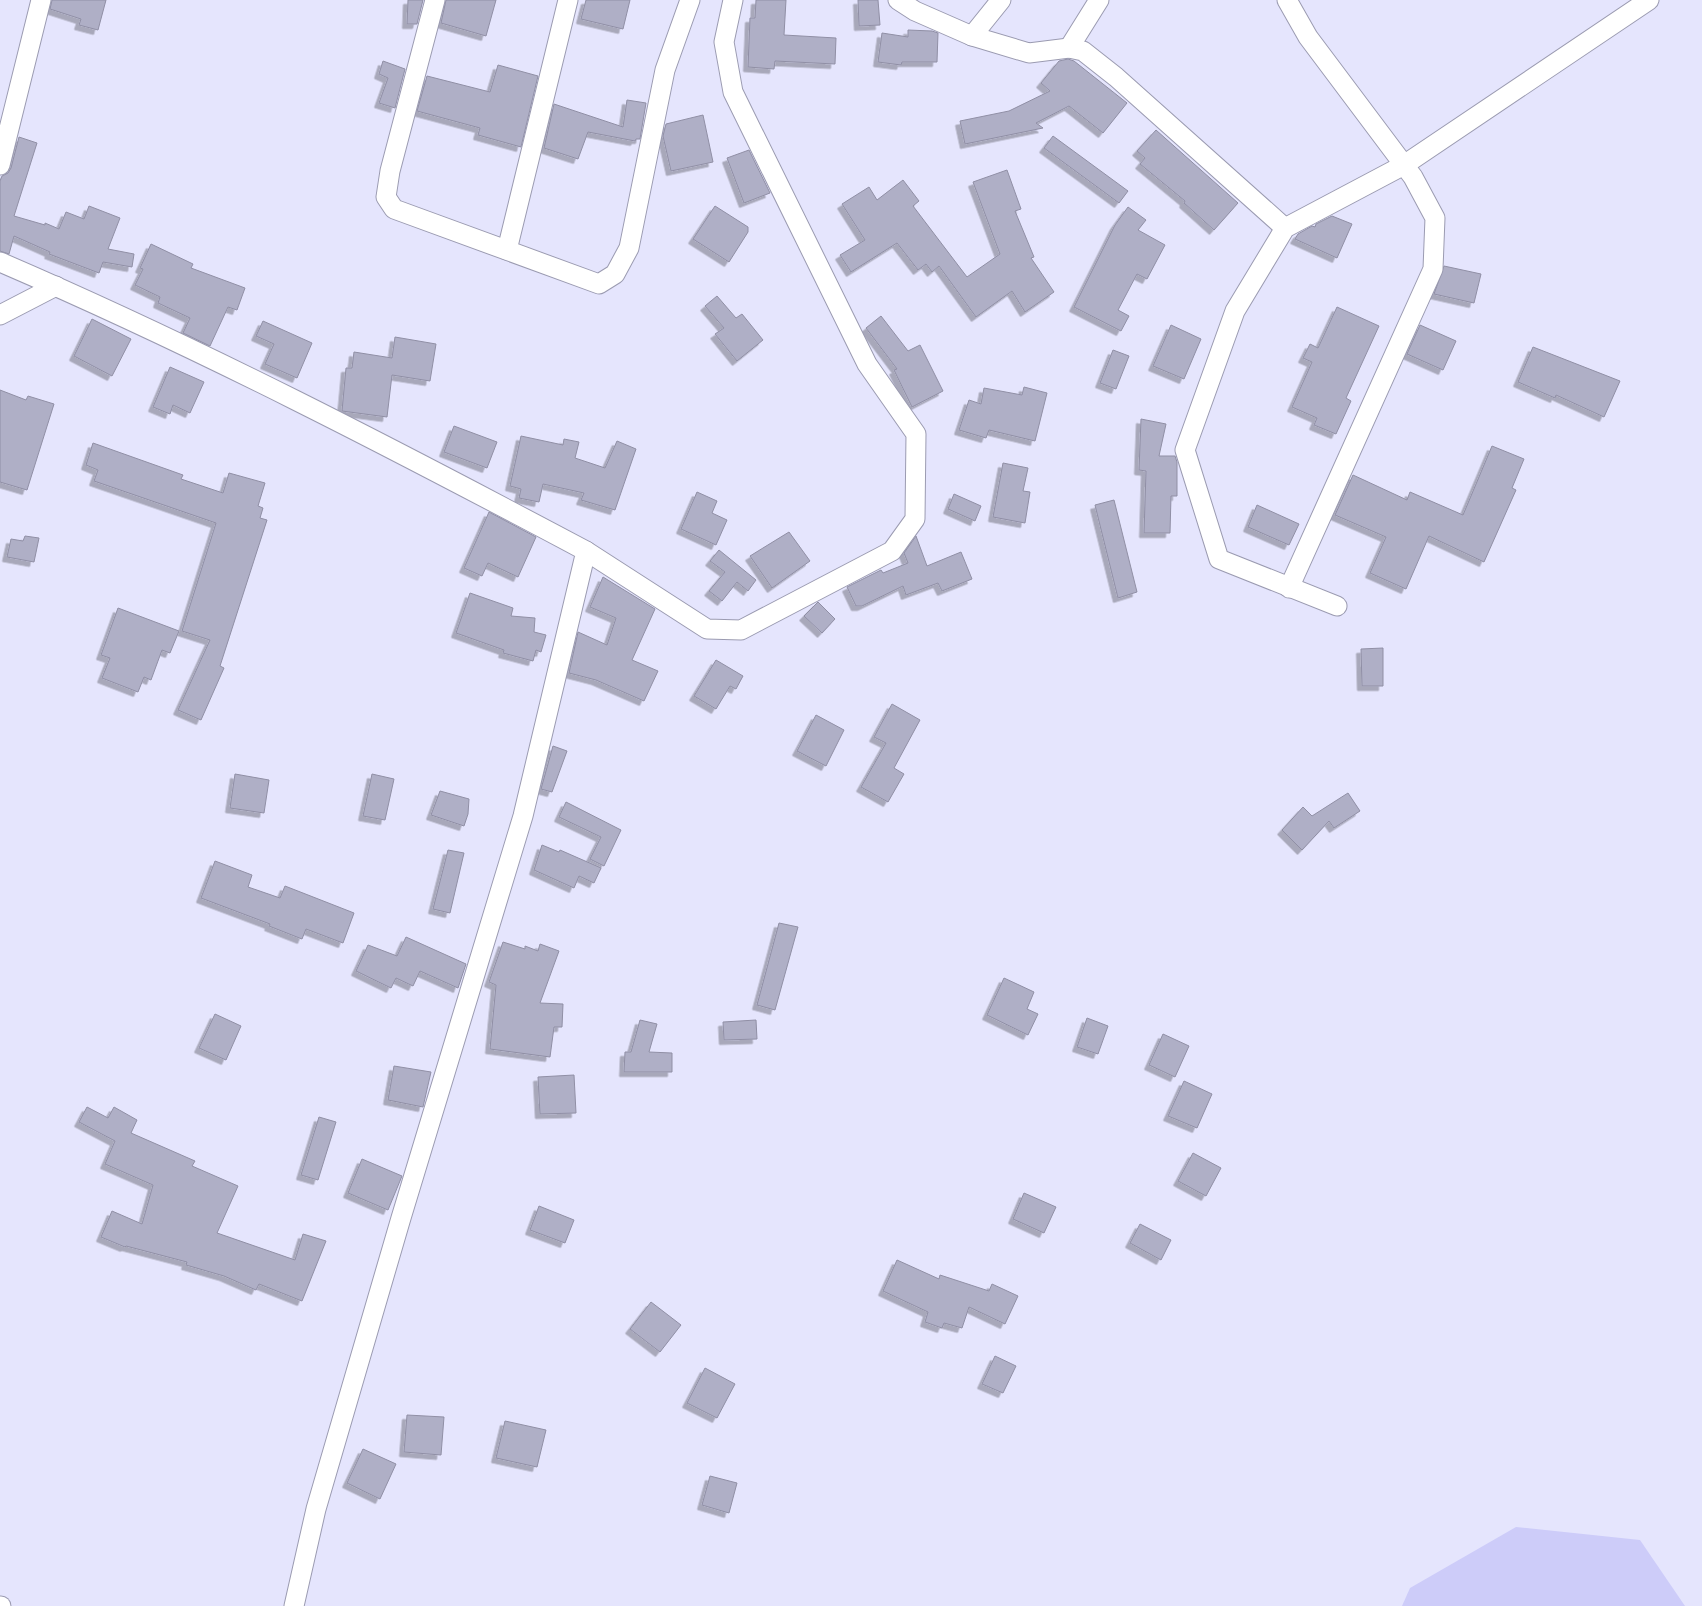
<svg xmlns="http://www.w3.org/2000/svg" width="1702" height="1606" font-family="Karla,sans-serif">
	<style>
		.green { fill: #cdccf9 }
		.building { fill: #afafc6; stroke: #908fa5; filter: url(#shadow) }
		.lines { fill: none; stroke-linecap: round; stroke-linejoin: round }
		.street-casing { stroke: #9b9bb1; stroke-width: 21 }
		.street { stroke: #fff; stroke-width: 19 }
	</style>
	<defs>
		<filter id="shadow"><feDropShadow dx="-4.5" dy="4.5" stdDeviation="0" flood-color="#0004"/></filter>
	</defs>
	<rect width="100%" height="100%" fill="#e5e5fd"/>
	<path class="green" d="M1516,1527l124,13 45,66h-283l8,-18z"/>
	<g class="building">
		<path d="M52,0h54l-8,30 -19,-5 2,-6 -31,-10z"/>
		<path d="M408,0h15l-6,24h-10z"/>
		<path d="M446,0h50l-10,36 -45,-13z"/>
		<path d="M586,0h44l-7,29 -42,-10z"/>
		<path d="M756,0h30l-2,35 52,3 -1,26 -60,-3 -1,8 -26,-2 2,-49h5z"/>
		<path d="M858,0h20l2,25 -21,1z"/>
		<path d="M908,30l24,1 6,2 -1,29h-35l-1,3 -23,-3 4,-29 26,4z"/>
		<path d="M1068,59l6,2 53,42 -24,30 -34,-27 -33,17 7,5 -78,16 -5,-23 49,-10 41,-20 -9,-8 18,-22z"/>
		<path d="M383,61l22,8 -10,39 -16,-5 9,-25 -9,-4z"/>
		<path d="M498,65l40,11 -17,71 -43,-12 2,-7 -63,-17 10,-35 63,16z"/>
		<path d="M627,100l19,3 -6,36h-4l-1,2 -47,-9 -10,27 -34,-11 10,-44 69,23z"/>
		<path d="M703,115l10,47 -42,9 -8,-35 3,-12z"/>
		<path d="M1156,130l82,73 -24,27 -30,-27 1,-2 -45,-37 5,-6 -8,-7z"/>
		<path d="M1053,136l75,55 -9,12 -75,-55z"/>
		<path d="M19,137l18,6 -23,73 31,9v-2l14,6 7,-17 18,7 5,-13 31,12 -12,31 26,5 -2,13 -29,-5 -4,11 -50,-19 1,-2 -36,-16 -5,18 -9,-3v-70l2,-5 6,-3 3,-5z"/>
		<path d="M749,150l21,43 -26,10 -17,-45z"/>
		<path d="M1007,170l14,39 -6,2 19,46 -3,1 23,34 -29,20 -13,-21 -36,26 -37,-51 -7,6 -6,-8 -8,6 -21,-27 -46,29 -11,-17 25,-15 -23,-36 27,-17 8,13 26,-20 16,21 -6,5 54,71 33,-23 -27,-72z"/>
		<path d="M715,206l33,21v5l-19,30 -36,-23z"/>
		<path d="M1128,207l18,13 -8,10 27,15 -18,34 -10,-5 -19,36 11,6 -8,15 -47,-24 41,-82z"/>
		<path d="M1332,216l20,8 -15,34 -42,-19 3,-5 14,-8 3,1 1,-3z"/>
		<path d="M151,244l42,20 -2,4 54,20 -8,22 -9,-3 -18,39 -27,-13 7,-15 -32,-15 2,-6 -25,-12 8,-16 -3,-1z"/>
		<path d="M1444,266l37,8 -7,29 -40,-9z"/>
		<path d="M717,296l19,22 6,-4 21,26 -26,21 -22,-27 9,-6 -19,-22z"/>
		<path d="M1337,307l42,19 -33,72 5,3 -15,33 -22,-9 3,-7 -25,-11 20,-45 -9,-4 7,-14 8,4z"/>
		<path d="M881,316l27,35 12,-6 23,46 -31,16 -18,-37 3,-1 -31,-41z"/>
		<path d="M92,319l39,20 -19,37 -38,-20z"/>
		<path d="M263,321l49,22 -15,35 -32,-14 9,-20 -18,-8z"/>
		<path d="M1171,325l30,14 -17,40 -31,-13z"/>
		<path d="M1420,325l36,16 -13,29 -36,-16z"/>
		<path d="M395,337l41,7 -6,37 -38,-6 -5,42 -45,-6 4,-43h6l2,-16 38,6z"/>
		<path d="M1533,347l87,34 -16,36 -48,-22 -1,3 -37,-16z"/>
		<path d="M1113,350l16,6 -13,33 -16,-6z"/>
		<path d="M170,367l34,15 -14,31 -17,-8 -3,9 -17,-7z"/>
		<path d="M1024,387l23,6 -12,48 -46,-11 -3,8 -27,-8 10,-30 12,4 3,-16 38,7z"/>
		<path d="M0,390l26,10 2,-4 26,8 -27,86 -27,-8z"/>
		<path d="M1141,419l25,5 -7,32h16l2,6v34h-6l-1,37h-26l2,-62 -7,-1z"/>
		<path d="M454,426l43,16 -10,26 -43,-16z"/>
		<path d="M521,436l42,9 1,-6 15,3 -4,16 30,10 12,-27 19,8 -21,61 -34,-10 3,-7 -41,-9 -4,18 -20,-4 2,-9 -11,-3z"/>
		<path d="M93,443l90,32 -2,4 42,14 6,-20 36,10 -7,23 5,2 -3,10 7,2 -47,146 4,2 -23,52 -23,-10 32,-70 -28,-9 34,-108 -122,-42 4,-11 -12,-5z"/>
		<path d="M1492,446l32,13 -12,29 4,2 -32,72 -55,-26 -23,53 -36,-16 16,-36 -51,-22 18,-40 54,25 3,-8 53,23z"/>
		<path d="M1003,463l25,5 -5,23 7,1 -5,31 -32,-6z"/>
		<path d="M697,492l20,9 -5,12 15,7 -11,25 -35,-16z"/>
		<path d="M954,494l27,12 -6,15 -27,-12z"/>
		<path d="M1114,500l23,92 -19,6 -23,-93z"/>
		<path d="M1257,505l42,19 -10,21 -41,-18z"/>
		<path d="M489,512l47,25 -18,40 -30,-14 -6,13 -18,-8z"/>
		<path d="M789,532l21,29 -38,27 -22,-32z"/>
		<path d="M25,536l14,2 -5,24 -27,-5 4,-18 12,2z"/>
		<path d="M916,536l11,30 34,-14 11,27 -30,12 -4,-8 -32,12 -3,-9 -41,20h-6l-9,-19 34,-17 2,3 25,-10 -4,-10z"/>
		<path d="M719,550l37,30 -8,11 -11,-9 -15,19 -13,-10 16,-19 -15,-11z"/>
		<path d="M603,577l52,32 -23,51 26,11 -14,30 -48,-21 -27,-7 9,-41 29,13 9,-27 -26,-11z"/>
		<path d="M470,593l43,15 -2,8 24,2 -1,14 12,3 -5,17 -5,-2 -3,11 -30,-8 1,-3 -48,-17z"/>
		<path d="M818,602l17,17 -13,14 -18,-17z"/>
		<path d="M118,608l61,23 -9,22 -8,-3 -11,30 -7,-3 -6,15 -36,-14 8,-20 -9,-3z"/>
		<path d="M1383,648v38h-21l-1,-37z"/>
		<path d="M716,660l27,16 -7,13 -6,-3 -14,23 -22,-13z"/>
		<path d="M892,704l28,16 -26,48 10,6 -16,28 -27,-15 25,-44 -12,-6z"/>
		<path d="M816,715l28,15 -18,36 -29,-15z"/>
		<path d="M553,746l14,5 -15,41 -11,-3z"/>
		<path d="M235,774l34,6 -5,33 -34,-5z"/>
		<path d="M372,774l22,5 -9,41 -22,-4z"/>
		<path d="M440,791l29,8 -1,15 -4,12 -33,-11z"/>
		<path d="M1348,793l12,18 -26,17 -5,-7 -27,29 -20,-20 21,-23 9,9z"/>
		<path d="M566,802l55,28 -17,36 -14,-7 11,-22 -42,-20z"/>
		<path d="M542,845l17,7 1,-2 41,18 -7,15 -15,-7 -5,12 -40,-18z"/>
		<path d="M448,850l16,3 -14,60 -17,-4z"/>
		<path d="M215,861l37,14 -4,12 32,11 5,-12 69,27 -11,30 -37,-14 -4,10 -33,-13 1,-2 -69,-26z"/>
		<path d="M779,923l19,4 -23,83 -18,-5z"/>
		<path d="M406,937l60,27 -8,24 -38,-17 -7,15 -17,-8 -5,10 -35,-17 12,-26 29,11z"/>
		<path d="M503,942l22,7v-3l13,5 2,-7 19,7 -19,52 23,1 -1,23h-8l-4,30 -60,-8 6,-64 -7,-3z"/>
		<path d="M1004,978l30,14 -7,17 11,5 -10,21 -41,-20z"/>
		<path d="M215,1014l26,12 -15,34 -27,-12z"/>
		<path d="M1087,1018l21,8 -10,28 -21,-7z"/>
		<path d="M640,1020l17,4 -8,28 23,1v19h-48l1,-20h6z"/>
		<path d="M756,1020l1,19 -33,1 -1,-18z"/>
		<path d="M1163,1034l26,12 -14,31 -26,-12z"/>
		<path d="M394,1066l37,6 -8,35 -35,-7z"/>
		<path d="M574,1075l2,38 -36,1 -2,-37z"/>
		<path d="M1184,1081l28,13 -15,34 -29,-12z"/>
		<path d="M87,1107l21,11 6,-11 23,13 -6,13 64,28 -3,5 46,20 -21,47 78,27 8,-26 23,7 -24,60 -43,-17 -3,6 -32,-14 -38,-11 1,-3 -61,-16 -1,1 -24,-10 11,-26 30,13 11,-39 -48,-21 10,-23 -36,-19z"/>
		<path d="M319,1117l17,5 -18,58 -17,-5z"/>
		<path d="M1193,1153l28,15 -15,28 -28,-15z"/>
		<path d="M362,1159l40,17 -14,34 -40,-17z"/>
		<path d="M1024,1193l32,14 -12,26 -31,-14z"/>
		<path d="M539,1206l35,14 -9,23 -35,-13z"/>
		<path d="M1140,1224l31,16 -10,20 -31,-17z"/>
		<path d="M897,1260l42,19 1,-4 49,16 3,-7 26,12 -13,28 -36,-17 -7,21 -18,-5 -2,5 -17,-6 3,-10 -45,-21z"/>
		<path d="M651,1302l30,23 -21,27 -30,-23z"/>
		<path d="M995,1356l21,10 -13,27 -21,-9z"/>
		<path d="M705,1368l30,16 -18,34 -30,-15z"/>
		<path d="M407,1415l37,2 -3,38 -37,-3z"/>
		<path d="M505,1421l41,9 -9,37 -41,-9z"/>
		<path d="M363,1449l33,15 -16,35 -33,-16z"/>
		<path d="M710,1476l27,7 -8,30 -27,-8z"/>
	</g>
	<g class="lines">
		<defs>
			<g id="street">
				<path d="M435,0l-45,171 -4,26 8,12 205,75 16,-10 14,-26 36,-178 25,-70"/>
				<path d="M898,0l17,11 57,25 57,17 40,-5 14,3 33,26 169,151"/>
				<path d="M1287,0l21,37 105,140 22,41 -2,51 -144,319"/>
				<path d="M972,36l29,-36"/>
				<path d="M1069,48l30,-48"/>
				<path d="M0,165l41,-165"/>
				<path d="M507,250l61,-250"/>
				<path d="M0,262c200,86 394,187 586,289l-63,265 -122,402 -85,291 -22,97"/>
				<path d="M0,315l56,-29"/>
				<path d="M586,551l121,78 34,1 151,-79 23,-32 1,-85 -49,-70 -134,-272 -9,-50 9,-42"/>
				<path d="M1337,606l-118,-47 -34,-109 50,-139 50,-83 119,-63 245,-165"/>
				<path d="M0,1606h1"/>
			</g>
		</defs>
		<use href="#street" class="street-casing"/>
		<use href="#street" class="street"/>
	</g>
</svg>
